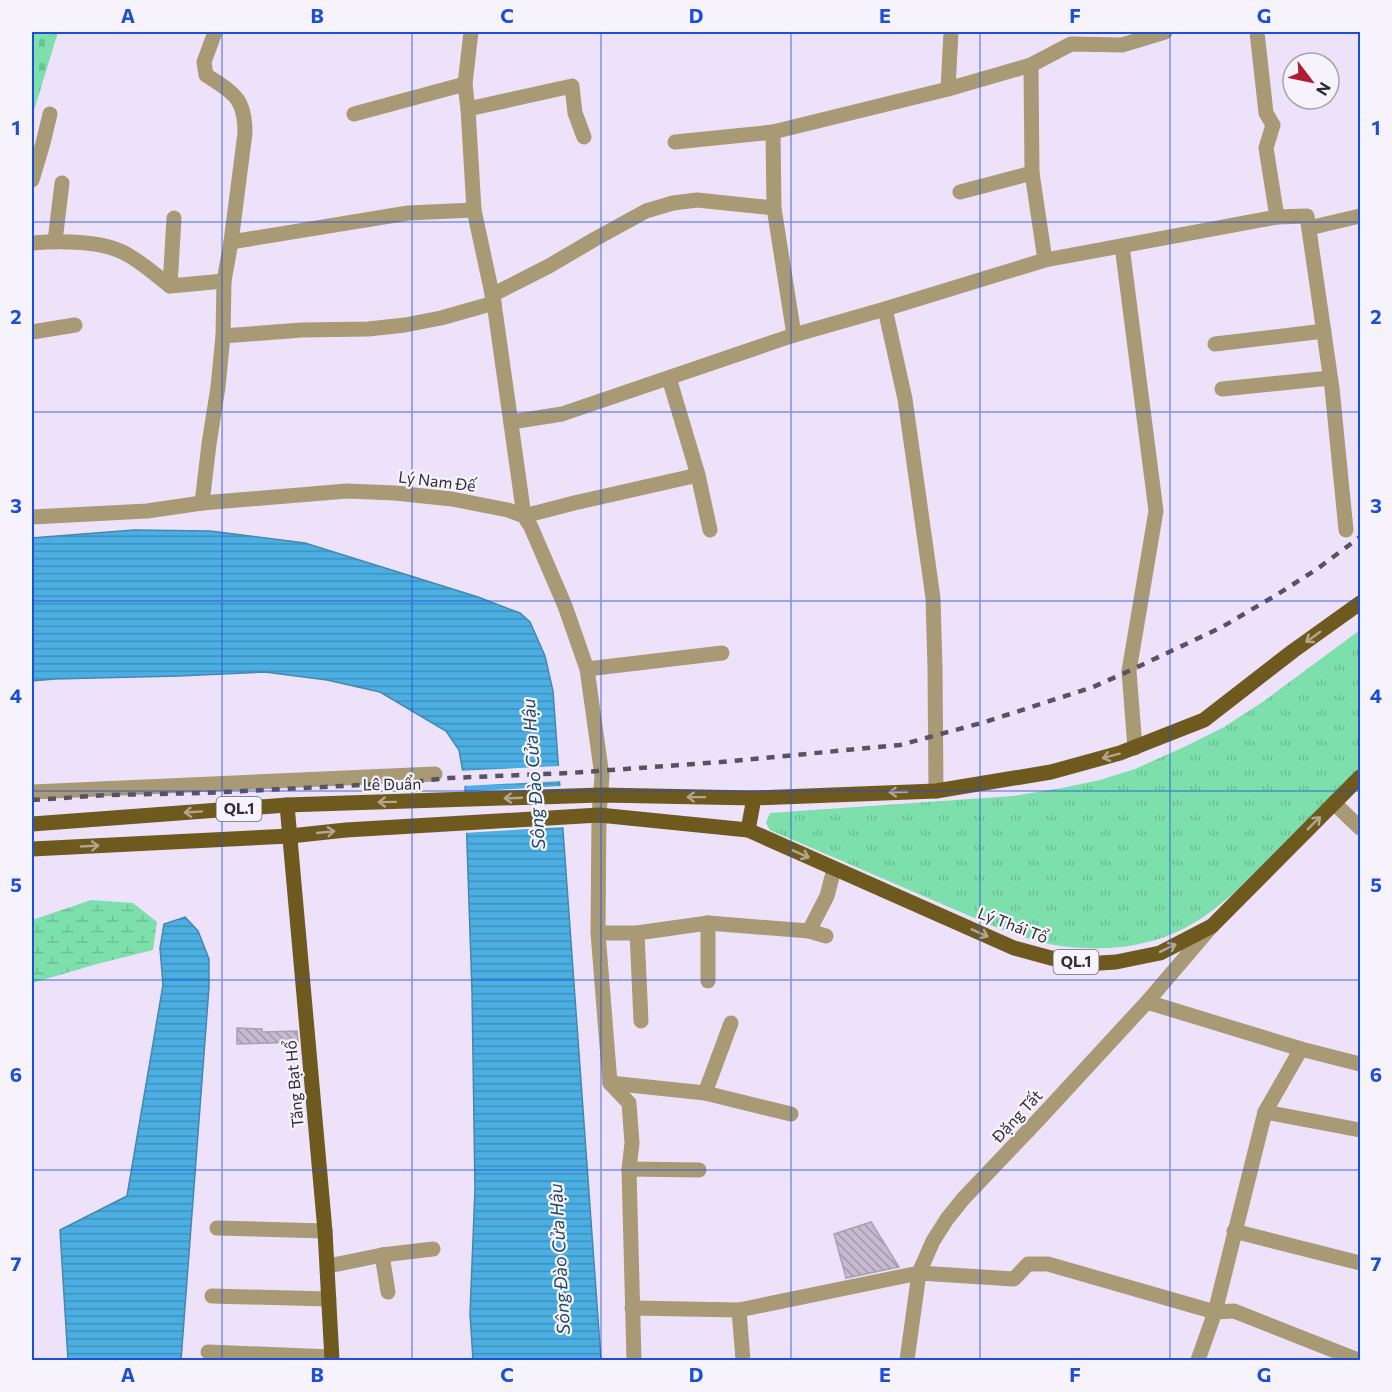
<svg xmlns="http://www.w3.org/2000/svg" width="1392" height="1392" font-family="Commissioner,sans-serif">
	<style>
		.grass { fill: url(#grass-tufts) }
		.wetland { fill: url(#wetland-marsh) }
		.cemetery { fill: url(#cemetery-stones) }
		.water { fill: url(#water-rules); stroke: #4488b0; stroke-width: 1.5 }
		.pier { fill: #eee2fa }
		.building { fill: url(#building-back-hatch); stroke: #aa9fb4; stroke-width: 1.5 }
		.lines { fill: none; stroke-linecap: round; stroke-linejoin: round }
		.minor { stroke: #a89a75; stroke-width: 15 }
		.major { stroke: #6e5a1e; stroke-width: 15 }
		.rail { stroke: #59535f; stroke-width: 4.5; stroke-dasharray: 8 8; stroke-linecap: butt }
		.oneway { stroke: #b2a68d }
		.grid { fill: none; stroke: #1d4ed8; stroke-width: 1.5; stroke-opacity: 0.55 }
		.labels { text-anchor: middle; stroke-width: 4.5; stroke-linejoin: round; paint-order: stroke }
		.shield { fill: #f7f3fc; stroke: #6d6972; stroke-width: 1.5 }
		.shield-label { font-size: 15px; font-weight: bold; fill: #322e37 }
		.street-label { font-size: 16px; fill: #322e37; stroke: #f7f3fc }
		.water-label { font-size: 18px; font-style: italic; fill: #1f485f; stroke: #f7f3fc }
		.neatline { fill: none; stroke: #1d4ed8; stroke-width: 2 }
		.grid-label { font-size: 20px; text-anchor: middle; font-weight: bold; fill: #1d4ed8 }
	</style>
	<defs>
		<pattern id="grass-tufts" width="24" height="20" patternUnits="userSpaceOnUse" patternTransform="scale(1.5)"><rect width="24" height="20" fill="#7cdfac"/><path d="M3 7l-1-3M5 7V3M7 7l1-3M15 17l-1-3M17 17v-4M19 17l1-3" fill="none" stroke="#6cc095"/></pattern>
		<pattern id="wetland-marsh" width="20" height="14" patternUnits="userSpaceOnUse" patternTransform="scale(1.5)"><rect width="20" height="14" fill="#7cdfac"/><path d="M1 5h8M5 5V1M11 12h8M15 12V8" fill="none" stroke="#6cc095"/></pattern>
		<pattern id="cemetery-stones" width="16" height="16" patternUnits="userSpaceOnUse" patternTransform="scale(1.5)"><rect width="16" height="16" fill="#7cdfac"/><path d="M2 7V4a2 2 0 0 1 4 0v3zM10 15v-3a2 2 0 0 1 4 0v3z" fill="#6cc095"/></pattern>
		<pattern id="water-rules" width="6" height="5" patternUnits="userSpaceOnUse" patternTransform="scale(1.5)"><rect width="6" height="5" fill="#4cafe4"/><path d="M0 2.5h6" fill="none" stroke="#408fba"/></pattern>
		<pattern id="building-back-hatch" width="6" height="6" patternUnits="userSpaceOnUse" patternTransform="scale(1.5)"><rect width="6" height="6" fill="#c5bad0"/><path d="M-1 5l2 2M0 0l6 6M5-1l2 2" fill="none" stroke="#a198aa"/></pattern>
	</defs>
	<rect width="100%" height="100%" fill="#eee2fa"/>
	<path class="grass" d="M1360,630v137l-124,124c-14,12 -28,24 -44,33 -42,25 -95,29 -143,20 -19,-4 -38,-11 -56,-18l-223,-96 -4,-7 4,-10 243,-17 49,-8 38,-8 35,-11 49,-22 40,-20 40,-26z"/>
	<path class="wetland" d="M91,900l42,3 24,19 -4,28 -56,14 -65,19v-63z"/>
	<path class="cemetery" d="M32,32h26l-26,85z"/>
	<g class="water">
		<path d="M134,530l76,1 95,12 173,54 42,16 10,9 15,34 8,35 48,669h-128l-3,-46 5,-125 -3,-197 -7,-208 -6,-34 -13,-19 -66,-39 -53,-12 -62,-8 -87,4 -123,3 -23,2v-143z"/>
		<path d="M185,917l13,14 11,28v28l-28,373h-113l-8,-130 67,-34 36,-211 -3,-37 4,-24z"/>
	</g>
	<g class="pier">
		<path d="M561,766l1,15 -100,5 -3,-15z"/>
		<path d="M562,786l3,41 -102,6 -1,-41z"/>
	</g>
	<g class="building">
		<path d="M237,1028l25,1v3l35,-1 1,11 -61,2z"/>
		<path d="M871,1222l28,45 -53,11 -12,-44z"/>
	</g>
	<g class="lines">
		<g class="minor">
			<path d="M471,32l-6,52 3,25 6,101 20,93 30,213 50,-13 124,-28"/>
			<path d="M1257,32l9,81 7,12 -7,23 11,69"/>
			<path d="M1031,65l1,108 13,87"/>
			<path d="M948,89l3,-57"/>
			<path d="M468,109l104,-23 3,27 9,24"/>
			<path d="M354,114l111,-30"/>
			<path d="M675,142l98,-10"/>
			<path d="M32,180l11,-37 7,-29"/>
			<path d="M960,192l72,-19"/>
			<path d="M1309,228l51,-12"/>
			<path d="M55,241l7,-58"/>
			<path d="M231,242l177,-29 66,-3"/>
			<path d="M32,243c27,-2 71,-3 96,12 13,7 29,21 42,31l54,-5"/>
			<path d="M1122,246l34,265 -27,160 6,77"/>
			<path d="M170,286l4,-68"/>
			<path d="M492,295l57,-29 46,-27 51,-28 27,-8 24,-3 77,8"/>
			<path d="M885,309l20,90 28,199 2,70 1,123"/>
			<path d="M32,332l43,-7"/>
			<path d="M794,335l-20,-127 -1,-76 175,-43 83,-24 40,-21 51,1 43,-13"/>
			<path d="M223,336l79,-6 66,-1 37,-4 36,-7 53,-15"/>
			<path d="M1215,344l109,-13"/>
			<path d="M669,378l29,97 12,55"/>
			<path d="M1222,389l108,-11"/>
			<path d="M511,422l51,-8 232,-79 91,-26 160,-49 232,-43 30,-1 25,172 14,142"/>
			<path d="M202,503l7,-59 9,-57 5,-51 1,-55 7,-39 14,-109c0,-36 -12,-40 -39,-58l-2,-13 11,-30"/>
			<path d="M32,517l115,-6 55,-8 145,-12 48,2 57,6 56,11 16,6 7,11 34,79 22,63 15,107 -3,39 -1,118 12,150 19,20 3,40 -3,26 5,191"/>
			<path d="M587,669l135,-16"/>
			<path d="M32,792l403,-18"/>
			<path d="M1334,803l26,25"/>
			<path d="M708,923v58"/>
			<path d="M809,931l18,-35 7,-27"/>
			<path d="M598,933h39l71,-10 101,8 17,5"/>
			<path d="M637,933l4,88"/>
			<path d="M1147,1002l154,47 59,15"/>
			<path d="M610,1083l95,10 86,21"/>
			<path d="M705,1093l26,-70"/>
			<path d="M1265,1112l95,18"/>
			<path d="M629,1169l70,1"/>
			<path d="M217,1228l108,3"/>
			<path d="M1234,1231l126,32"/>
			<path d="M382,1255l6,37"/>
			<path d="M328,1266l54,-11 51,-6"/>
			<path d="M212,1296l117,3"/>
			<path d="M632,1308l107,2 180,-37 95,6 14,-15h20l167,48 19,-1 124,49"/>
			<path d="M739,1310l4,50"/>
			<path d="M208,1352l123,5"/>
			<path d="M907,1360l12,-87 14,-32 14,-22 16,-20 77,-81 107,-116 65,-76"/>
			<path d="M1198,1360l17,-48 50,-200 36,-63"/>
		</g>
		<g class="major">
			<path d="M287,805l38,426 7,129"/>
			<path d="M32,824l255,-19 59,-2 255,-8 153,3 182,-7 115,-19 69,-19 84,-33 89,-69 67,-48"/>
			<path d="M748,830l6,-32"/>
			<path d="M32,849l258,-13 56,-6 253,-15 149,15 266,118 37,10 34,6 31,-2 44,-9 52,-27 148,-149"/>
		</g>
		<path class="rail" d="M32,800l76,-5 97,-2 196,-10 48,-5 121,-5 151,-11 179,-17 85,-23 108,-35 36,-16 93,-44 56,-33 39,-25 43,-32"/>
	</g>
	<defs><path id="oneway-shaft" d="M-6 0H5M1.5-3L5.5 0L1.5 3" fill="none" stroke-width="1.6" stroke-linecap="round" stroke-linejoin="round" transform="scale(1.5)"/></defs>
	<g class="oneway">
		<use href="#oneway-shaft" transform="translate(1313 637) rotate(144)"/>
		<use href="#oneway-shaft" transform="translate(1111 756) rotate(165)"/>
		<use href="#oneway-shaft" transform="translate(898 792) rotate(178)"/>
		<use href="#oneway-shaft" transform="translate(696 797) rotate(-179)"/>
		<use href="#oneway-shaft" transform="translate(513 798) rotate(178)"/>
		<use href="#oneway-shaft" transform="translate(387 802) rotate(179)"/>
		<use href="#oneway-shaft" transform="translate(193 812) rotate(176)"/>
		<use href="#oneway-shaft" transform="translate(1314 823) rotate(-45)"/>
		<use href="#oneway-shaft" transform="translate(326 832) rotate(-6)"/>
		<use href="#oneway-shaft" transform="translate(90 846) rotate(-3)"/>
		<use href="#oneway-shaft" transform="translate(801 854) rotate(24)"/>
		<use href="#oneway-shaft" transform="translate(980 933) rotate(24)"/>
		<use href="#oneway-shaft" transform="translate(1168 948) rotate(-26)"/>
	</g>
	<path class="grid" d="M222,32v1328M412,32v1328M601,32v1328M791,32v1328M980,32v1328M1170,32v1328M32,222h1328M32,412h1328M32,601h1328M32,791h1328M32,980h1328M32,1170h1328"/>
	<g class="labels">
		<g class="shield">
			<rect x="216.5" y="797" width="45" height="24" rx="4.5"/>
			<rect x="1053.5" y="950" width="45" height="24" rx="4.5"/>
		</g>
		<g class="shield-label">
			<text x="239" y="814">QL.1</text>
			<text x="1076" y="967">QL.1</text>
		</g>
		<g class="street-label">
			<text transform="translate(437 481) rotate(7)" y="6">Lý Nam Đế</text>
			<text transform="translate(392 784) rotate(-1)" y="6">Lê Duẩn</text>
			<text transform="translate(1013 925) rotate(21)" y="6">Lý Thái Tổ</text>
			<text transform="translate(294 1084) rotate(-95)" y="6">Tăng Bạt Hổ</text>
			<text transform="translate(1017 1116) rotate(-47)" y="6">Đặng Tất</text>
		</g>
		<g class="water-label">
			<text transform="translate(534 774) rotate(-94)" y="6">Sông Đào Cửa Hậu</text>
			<text transform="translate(560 1259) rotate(-93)" y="6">Sông Đào Cửa Hậu</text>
		</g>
	</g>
	<rect width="1392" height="1392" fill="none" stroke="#f7f3fc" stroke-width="66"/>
	<g transform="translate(1311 81) rotate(122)"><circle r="28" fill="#f7f3fc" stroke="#a8a4ad" stroke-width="1.5"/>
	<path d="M0-4.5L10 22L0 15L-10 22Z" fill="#b01c34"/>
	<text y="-9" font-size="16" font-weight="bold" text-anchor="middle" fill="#322e37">N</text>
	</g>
	<rect x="33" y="33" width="1326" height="1326" class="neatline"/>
	<g class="grid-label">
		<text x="128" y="23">A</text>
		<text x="317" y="23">B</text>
		<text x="507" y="23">C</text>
		<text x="696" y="23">D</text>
		<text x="885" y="23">E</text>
		<text x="1075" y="23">F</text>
		<text x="1264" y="23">G</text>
		<text x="16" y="135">1</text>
		<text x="1376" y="135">1</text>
		<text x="16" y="324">2</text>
		<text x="1376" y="324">2</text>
		<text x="16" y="513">3</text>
		<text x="1376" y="513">3</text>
		<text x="16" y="703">4</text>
		<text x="1376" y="703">4</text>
		<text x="16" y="892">5</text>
		<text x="1376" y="892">5</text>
		<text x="16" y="1082">6</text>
		<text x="1376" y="1082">6</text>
		<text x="16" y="1271">7</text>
		<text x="1376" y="1271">7</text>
		<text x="128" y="1382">A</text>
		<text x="317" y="1382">B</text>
		<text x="507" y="1382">C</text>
		<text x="696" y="1382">D</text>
		<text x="885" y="1382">E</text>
		<text x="1075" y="1382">F</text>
		<text x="1264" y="1382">G</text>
	</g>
</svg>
